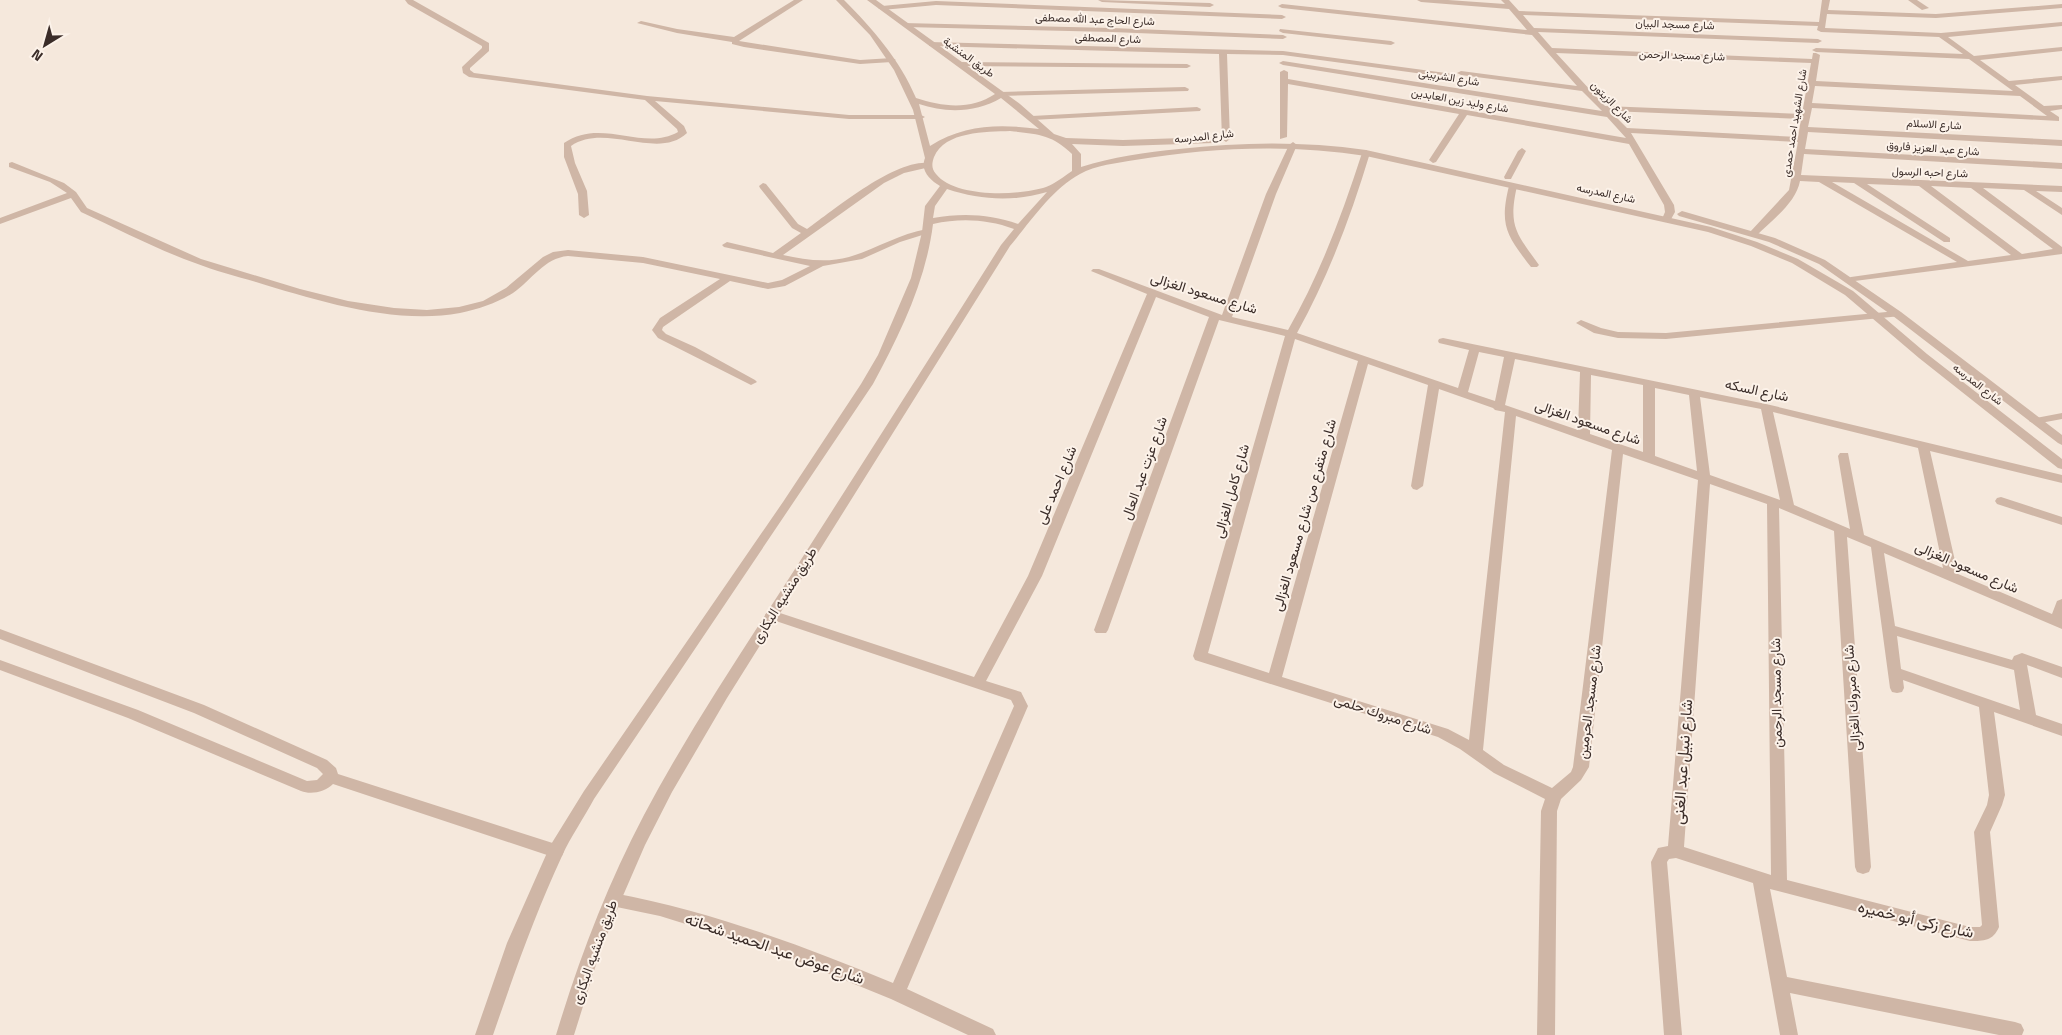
<svg xmlns="http://www.w3.org/2000/svg" width="2062" height="1035" font-family="'Titillium Web',Vazirmatn,sans-serif">
	<style>
		.lines { fill: none; stroke-linecap: round; stroke-linejoin: round }
		.minor { fill: #cfb6a6; fill-rule: evenodd }
		.tertiary { fill: #cfb6a6; fill-rule: evenodd }
		.labels { text-anchor: middle; stroke-width: 4; stroke-linejoin: round; paint-order: stroke }
		.far-street-label { font-size: 11px; fill: #3a2c28; stroke: #fcf2e9 }
		.street-label { font-size: 14px; fill: #3a2c28; stroke: #fcf2e9 }
		.near-street-label { font-size: 16px; fill: #3a2c28; stroke: #fcf2e9 }
	</style>
	<rect width="100%" height="100%" fill="#f5e8dc"/>
	<g class="lines">
		<g class="minor">
			<path d="M405,0h8l76,43v8l-19,17v2l4,3 173,23 202,19h72l4,2 -4,2h-72l-194,-18 29,25 3,7c-29,28 -82,-11 -116,13l4,17 12,28 2,24 -5,3 -5,-3 -1,-21 -14,-37v-14c37,-26 79,9 114,-11l-1,-3 -32,-29 -176,-23 -6,-4 -1,-6 20,-19v-2l-74,-42z"/>
			<path d="M794,0h9l-64,41 121,19 32,-2 4,2 -4,2 -32,2 -116,-17 -12,-3v-2l-55,-9 -40,-10 4,-2 36,8 57,8z"/>
			<path d="M1098,0l112,3 4,2 -4,2 -108,-5z"/>
			<path d="M1417,0h31l57,4 -4,-4h8l10,11 300,11 3,-22h8l-2,10 108,4 126,-10v4l-126,10 -109,-4 -2,14 116,5 121,-11v4l-114,11 26,19 88,-9v4l-82,9 29,21 53,-5v4l-47,5 29,21 18,-1v4l-12,2 9,6v4l-247,-13 -4,19 254,13v6l-254,-14 -3,17 257,14v6l-258,-15 -3,21 261,11v6l-26,-1 26,17v7l-38,-25 -41,-2 79,59v7l-215,28 -1,-2 5,-3 106,-15 -138,-80 -19,-1c-4,22 -28,39 -44,55h-6v-4l39,-42 9,-48 -167,-9 43,72 1,7 -5,9 -3,1 -5,-3 3,-7 -1,-7 -35,-61 -162,-29 -31,47 -3,1 -4,-3 30,-46 -171,-30 -1,53 -7,2v-67l4,-2 4,2v7l338,59 -19,-21 -324,-52 -4,-2 4,-2 319,50 -20,-20 -121,-16 -4,-2 4,-2 116,15 -45,-51 -250,-27 -4,-2 4,-2 245,26 -18,-21 -88,-7zM1523,15l295,11 -1,4 4,2 118,5 24,17 -147,-6 -4,2 4,2 153,7 44,32 -197,-10 4,-26 -4,-2h-3l-1,6 -260,-11 -14,-16 280,11 4,-2 -4,-2 -284,-11zM1556,53l255,10 -9,51 -197,-8zM1815,86l205,10 27,20 -235,-13zM1610,111l191,8 -3,18 -171,-9zM1832,182l22,1 90,59h6v-4l-83,-54 52,2 92,69 -43,6zM1931,186l40,2 82,61 -31,5z"/>
			<path d="M1908,0h9l12,8 -7,2z"/>
			<path d="M936,1l346,14 4,2 -4,2 -346,-14 -54,5 -4,-2 4,-2z"/>
			<path d="M903,23l209,5 171,7 4,2 -4,2 -171,-7 -206,-5 -4,-2z"/>
			<path d="M1280,29l111,12 4,2 -4,2 -108,-12 -4,-2z"/>
			<path d="M929,42l354,9 170,23 4,2 -4,2 -170,-23 -56,-1 3,85 -4,3 -4,-3 -3,-85 -287,-8h-3z"/>
			<path d="M956,62l231,2 4,2 -4,2 -228,-2 -4,-2z"/>
			<path d="M1185,87l4,2 -1,2 -187,5 -4,-2 4,-2z"/>
			<path d="M1197,107l4,2 -1,2 -168,9 -4,-2 4,-2z"/>
			<path d="M1293,142l4,3 -21,49 -44,123 56,13c32,-56 54,-115 74,-177l4,-3 4,3c-19,63 -41,122 -73,180l161,55 11,-38 -30,-7 -1,-2 1,-2 4,-1 323,66 296,71v8l-132,-32 28,123 94,40 5,-13 5,-2v30l-178,-76 11,73 117,34 2,-4 8,-3 40,14v11l-35,-13 9,50 26,9v12l-68,-24 11,83 -3,10 -12,27 9,95c-6,14 -15,14 -29,14l-200,-52 17,88 228,45 6,2 3,6 -2,5h-23l-209,-42 8,42h-18l-27,-152 -77,-25 -7,1 -2,3 15,173h-18l-13,-173 7,-14 10,-2 30,-366 -75,-26 -34,313 -8,13 -20,19 -4,12 -2,224h-18l4,-224 4,-12 -51,-26 -34,-24 -22,-12 -243,-77 -2,-4 92,-320 -66,-16 -111,310 -2,3h-10l-2,-3 115,-313 -53,-20 -114,279 -56,105 35,11 7,14 -121,283 86,40 3,6h-28l-77,-36 -113,-46 -118,-37 -53,-11 -2,-5 2,-5 6,-2c96,18 189,52 280,90l121,-277 -3,-6 -244,-82 -2,-3 2,-3h10l197,65 54,-101 119,-282 -56,-23 2,-2h6l123,46 44,-121 23,-49zM1295,339l63,22 -89,312 -61,-20zM1479,352l25,5 -9,44 -27,-9zM1515,359l65,13 -2,58 -73,-25zM1368,364l60,21 -17,101 2,3 4,1 6,-4 16,-97 54,19 2,2 10,2 -36,328 -21,-11 -166,-52zM1591,375l52,10v67l-53,-18zM1655,388l34,7 8,76 -42,-15zM1700,397l61,12 19,91 -70,-25zM1773,412l145,36 25,120 -79,-33 -16,-82h-8l-2,3 12,73 -56,-24zM1516,416l96,34 -39,317 -2,5 -19,16 -48,-23 -21,-15zM1710,484l57,20 4,371 -87,-28zM1779,508l55,23 21,336 2,5 6,2 6,-2 2,-5 -24,-330 24,10 19,141 2,4 5,1 5,-1 2,-4 -1,-8 76,27 10,88 -2,10 -13,27 8,93 -2,2h-10l-183,-47zM1897,636l117,34 6,40 -119,-41z"/>
			<path d="M1522,148l4,3 -14,26 -1,2h-6l-1,-2 14,-26z"/>
			<path d="M12,162l52,21 12,9 11,16 114,51 99,30 48,12 46,7 33,2 32,-3 24,-6 23,-13 37,-31 10,-5 15,-2 75,7 125,26 14,-3 28,-14 -86,-19 -2,-2 5,-3 46,11 28,-20 -9,-5 -32,-40 -1,-2 4,-3 3,1 32,40 9,5c28,-20 89,-71 123,-66v4l-26,6 -20,10 -101,72c22,5 44,8 66,2 27,-8 50,-23 78,-28l5,3 -32,10 -38,17 -39,7 -38,20 -17,3 -38,-8 -67,46 -1,3 4,4 29,13 60,33 2,2 -6,3 -93,-47 -6,-8 8,-12 60,-39 -77,-16 -75,-7c-24,2 -36,24 -55,37 -16,10 -34,16 -53,20 -65,12 -142,-12 -204,-31 -20,-6 -41,-11 -61,-19 -39,-14 -77,-34 -114,-51l-10,-14 -71,26v-6l67,-25 -17,-11 -41,-15v-4z"/>
			<path d="M1513,183l4,3c-9,40 -1,47 22,79l-2,2h-6c-24,-31 -32,-41 -22,-81z"/>
			<path d="M1897,311l5,3 -1,2 -235,23 -48,-1 -24,-5 -18,-10 5,-3 20,8 17,4 48,1z"/>
			<path d="M2062,413v6l-27,5 -6,-3 2,-2z"/>
			<path d="M2001,497l61,20v8l-65,-21 -2,-3 2,-3z"/>
			<path d="M0,629l204,76 123,55 9,8 2,6 224,72 2,5 -2,5 -6,2 -223,-74c-8,8 -22,11 -32,7l-173,-73 -128,-48v-10l138,50 169,71 10,-1 6,-6 -6,-6 -123,-55 -194,-74z"/>
		</g>
		<g class="tertiary">
			<path d="M836,0h8c29,29 56,60 72,98 27,9 55,12 79,-4l-128,-94h9l144,104 34,30 12,4 57,2 90,-3 4,3 -4,3 -90,3 -51,-2 9,10v13c31,-10 65,-15 98,-18 63,-7 124,-8 187,1l345,77 46,15 41,17 55,32 74,63 135,105v10l-4,-1 -139,-110 -74,-63 -53,-32 -41,-17 -43,-14 -342,-76c-76,-12 -155,-9 -231,4 -17,3 -40,5 -55,14 -28,15 -49,47 -70,72l-283,452 -55,94 -27,53 -23,53 -22,54 -26,83h-18c23,-76 51,-150 88,-220 45,-85 99,-165 151,-246 69,-108 138,-216 206,-324l13,-16c-27,-10 -54,-11 -81,-5 -7,57 -33,110 -60,160l-279,415c-10,19 -23,37 -32,57 -27,58 -48,118 -69,179h-18l32,-92 43,-97 34,-55 199,-289 78,-118 17,-29 33,-77 11,-46 3,-26 15,-20c-10,-6 -20,-15 -15,-28l-12,-48 -19,-40 -24,-35zM1001,98l38,31c-39,-5 -74,-5 -109,17l-11,-42c26,9 57,9 82,-6zM1010,131c27,3 42,3 62,23v17c-9,6 -16,12 -26,16 -27,9 -91,11 -110,-13 -5,-6 -4,-11 -2,-17 11,-26 52,-25 76,-26zM947,189c33,11 66,13 100,3l-29,32c-28,-10 -56,-11 -85,-6l2,-12z"/>
			<path d="M1682,211l93,27 50,22 76,52 161,123v10l-4,-2 -165,-127 -74,-52 -50,-22 -90,-26 -2,-2z"/>
		</g>
	</g>
	<g class="labels">
		<g class="far-street-label">
			<text transform="translate(1095 19) rotate(2)" y="4">شارع الحاج عبد الله مصطفى</text>
			<text transform="translate(1675 24) rotate(2)" y="4">شارع مسجد البيان</text>
			<text transform="translate(1108 38) rotate(2)" y="4">شارع المصطفى</text>
			<text transform="translate(1682 55) rotate(2)" y="4">شارع مسجد الرحمن</text>
			<text transform="translate(969 57) rotate(36)" y="4">طريق المنشية</text>
			<text transform="translate(1449 77) rotate(9)" y="4">شارع الشربينى</text>
			<text transform="translate(1460 100) rotate(10)" y="4">شارع وليد زين العابدين</text>
			<text transform="translate(1612 102) rotate(45)" y="4">شارع الزيتون</text>
			<text transform="translate(1794 123) rotate(-81)" y="4">شارع الشهيد احمد حمدى</text>
			<text transform="translate(1934 124) rotate(3)" y="4">شارع الاسلام</text>
			<text transform="translate(1204 136) rotate(-6)" y="4">شارع المدرسه</text>
			<text transform="translate(1933 148) rotate(4)" y="4">شارع عبد العزيز فاروق</text>
			<text transform="translate(1930 172) rotate(2)" y="4">شارع احبه الرسول</text>
			<text transform="translate(1606 193) rotate(12)" y="4">شارع المدرسه</text>
			<text transform="translate(1978 384) rotate(38)" y="4">شارع المدرسه</text>
		</g>
		<g class="street-label">
			<text transform="translate(1204 293) rotate(17)" y="5">شارع مسعود الغزالى</text>
			<text transform="translate(1757 390) rotate(12)" y="5">شارع السكه</text>
			<text transform="translate(1588 422) rotate(19)" y="5">شارع مسعود الغزالى</text>
			<text transform="translate(1144 468) rotate(-70)" y="5">شارع عزت عبد العال</text>
			<text transform="translate(1056 485) rotate(-67)" y="5">شارع احمد على</text>
			<text transform="translate(1231 491) rotate(-74)" y="5">شارع كامل الغزالى</text>
			<text transform="translate(1304 515) rotate(-74)" y="5">شارع متفرع من شارع مسعود الغزالى</text>
			<text transform="translate(1967 567) rotate(23)" y="5">شارع مسعود الغزالى</text>
			<text transform="translate(784 595) rotate(-58)" y="5">طريق منشيه البكارى</text>
			<text transform="translate(1776 693) rotate(-91)" y="5">شارع مسجد الرحمن</text>
			<text transform="translate(1852 698) rotate(-94)" y="5">شارع مبروك الغزالى</text>
			<text transform="translate(1589 702) rotate(-83)" y="5">شارع مسجد الحرمين</text>
			<text transform="translate(1383 714) rotate(18)" y="5">شارع مبروك حلمى</text>
			<text transform="translate(594 952) rotate(-70)" y="5">طريق منشيه البكارى</text>
		</g>
		<g class="near-street-label">
			<text transform="translate(1682 762) rotate(-86)" y="6">شارع نبيل عبد الغنى</text>
			<text transform="translate(1916 919) rotate(13)" y="6">شارع زكى أبو خميره</text>
			<text transform="translate(775 948) rotate(19)" y="6">شارع عوض عبد الحميد شحاته</text>
		</g>
	</g>
	<g transform="translate(45 45) rotate(217)" stroke="#fcf2e9" stroke-width="4" paint-order="stroke">
	<path d="M0-4L9 19L0 12L-9 19Z" fill="#3a2c28"/>
	<text y="-8" font-size="14" font-weight="bold" text-anchor="middle" fill="#3a2c28">N</text>
	</g>
</svg>
